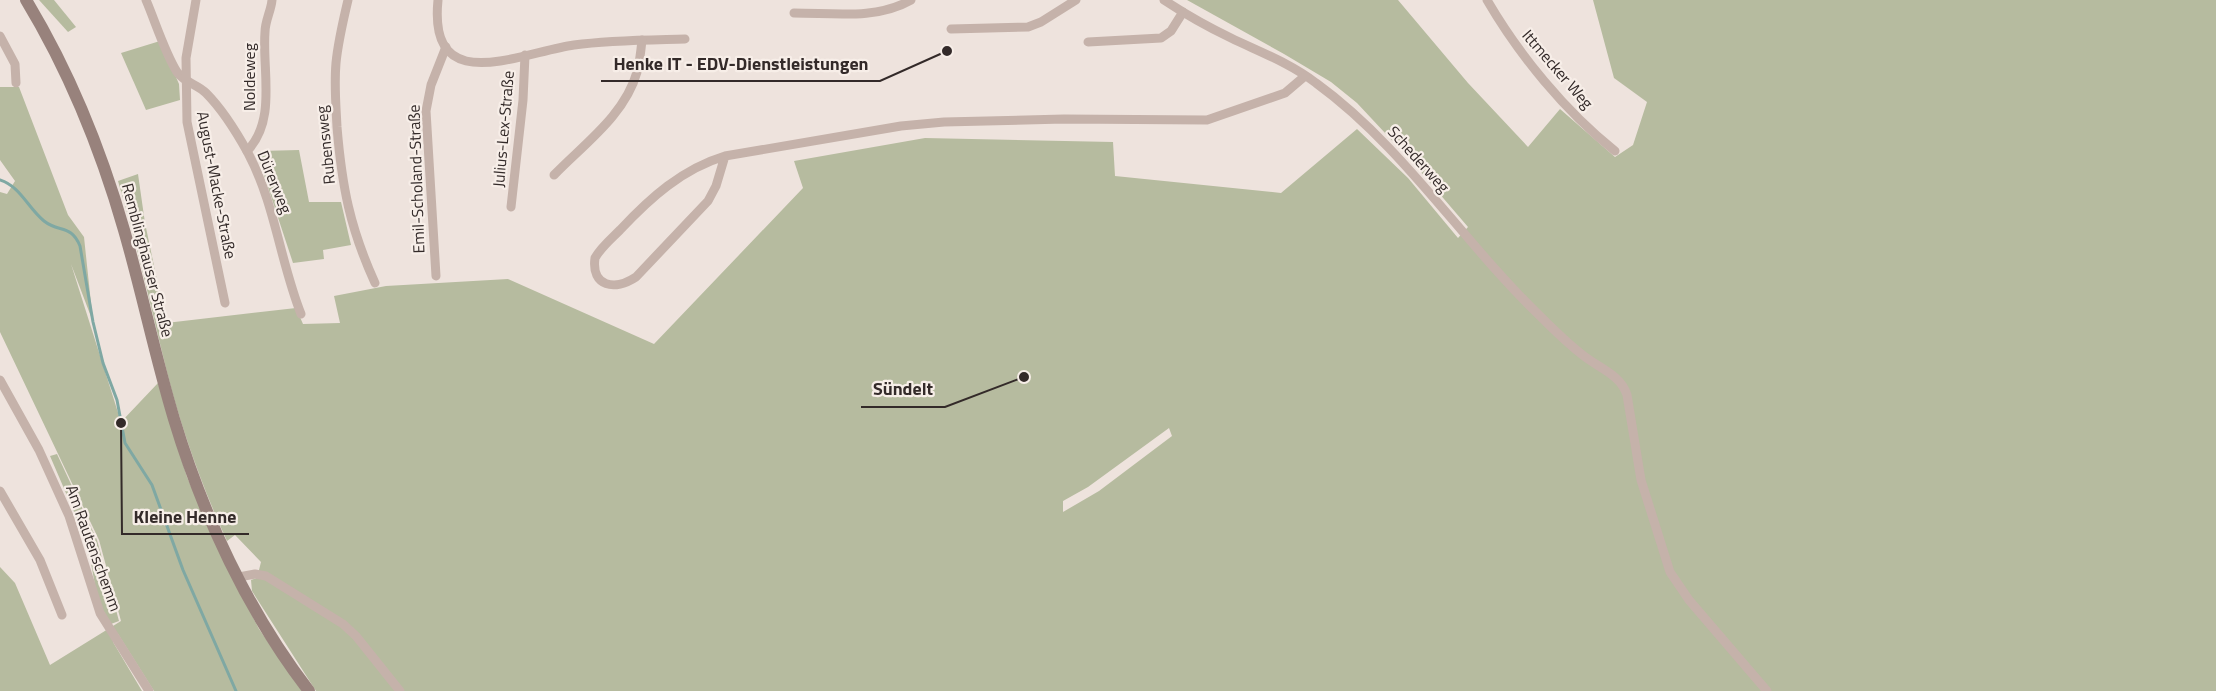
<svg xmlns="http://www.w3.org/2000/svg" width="2216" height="691" font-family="'Titillium Web',sans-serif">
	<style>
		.green { fill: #b6bb9f; fill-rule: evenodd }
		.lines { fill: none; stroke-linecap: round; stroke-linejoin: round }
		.stream { stroke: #7fa8a3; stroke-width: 3 }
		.street { stroke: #c5b2aa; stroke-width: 9 }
		.secondary { stroke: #98827c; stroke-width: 12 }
		.labels { text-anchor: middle; stroke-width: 4.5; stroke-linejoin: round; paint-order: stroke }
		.street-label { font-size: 16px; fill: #332a29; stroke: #f7eee8 }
		.leader { fill: none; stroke: #332a29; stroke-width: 2 }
		.callout-dot { fill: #332a29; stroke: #f7eee8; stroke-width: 2 }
		.callout-label { font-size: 18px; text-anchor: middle; font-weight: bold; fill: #332a29; stroke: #f7eee8; stroke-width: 4.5; stroke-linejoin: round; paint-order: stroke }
	</style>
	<rect width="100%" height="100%" fill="#eee3dd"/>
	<g class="green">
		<path d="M39,0h15l22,27 -8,5z"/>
		<path d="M1187,0h211l70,83 60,64 32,-38 55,48 18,-12 14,-43 -33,-24 -21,-78h623v691h-1900l-64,-100 -1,-11 6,-2 4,-16 -26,-27 -8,6c-24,-52 -46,-113 -60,-169 -16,-64 -30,-128 -49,-191l20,-7 7,49 21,100 130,-15 7,16 37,-1 -6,-27 52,-10 122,-7 146,65 149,-156 -9,-27 131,-23 188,4 2,34 166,17 76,-64 51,49 50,60 10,-11 -54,-63 -57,-61 -26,-21 -47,-28zM1169,428l3,8 -73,55 -36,21v-11l25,-14z"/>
		<path d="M160,41l19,43 1,16 -34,10 -25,-57z"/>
		<path d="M0,87h19l49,128 16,22 9,85 -22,-58 50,158 37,-39 29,94 33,76 39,76 43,62h-148l-36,-57 -5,8 29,49h-142v-124l15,16 35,82 71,-44 -22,-81 -99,-208v-140l7,2 8,-13 -15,-21z"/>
		<path d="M299,150l10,52h32l10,43 -28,5 1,9 -31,4 -33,-100v-12z"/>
		<path d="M57,454l40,86 22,81 -8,3 -13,-22 -7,-39 -16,-49 -25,-58z"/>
	</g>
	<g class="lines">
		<path class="stream" d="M0,180c21,7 27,27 44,41 15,12 27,3 36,25l13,76 10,41 14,37 8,43 27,42 31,85 53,121"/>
		<g class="street">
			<path d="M146,0c9,21 19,53 31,72 8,11 20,12 29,21 16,16 31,40 42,60 27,51 32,108 53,161"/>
			<path d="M196,0l-10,58 1,64 38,181"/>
			<path d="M348,0c-5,21 -10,42 -12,63 -2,22 0,43 1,64 5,60 13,101 38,156"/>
			<path d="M438,0c-10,99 81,53 136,45 37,-5 74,-5 111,-6"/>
			<path d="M1164,0c21,14 44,27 67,38 29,14 59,25 85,45 88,64 146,158 224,233 14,14 28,28 44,40 15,12 37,19 43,39l14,85 29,92 19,28 78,91"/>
			<path d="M1487,0c32,55 78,111 128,151"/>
			<path d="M794,13c39,0 82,7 117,-13"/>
			<path d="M951,29l77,-2 13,-5 35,-22"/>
			<path d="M0,36l15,28 1,19"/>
			<path d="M1088,42l73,-4 10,-7 12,-19"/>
			<path d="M247,151c30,-30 15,-81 18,-119 0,-11 6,-21 7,-32"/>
			<path d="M725,156l-9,30 -8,15 -72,76c-21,14 -45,10 -41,-19 6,-11 16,-19 25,-28 30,-32 62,-61 105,-74l176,-30 43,-4 120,-3 143,1 78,-27 20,-17"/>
			<path d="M554,175c30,-31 71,-60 83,-103 3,-11 4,-22 5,-32"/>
			<path d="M511,207l12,-107 2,-45"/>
			<path d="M436,276l-10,-165 5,-26 15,-38"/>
			<path d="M0,380l39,70 30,66 31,97 49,78"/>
			<path d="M0,491l40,69 22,55"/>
			<path d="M239,577l16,-3 11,2 77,48 13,12 44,55"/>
		</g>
		<path class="secondary" d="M26,0c43,71 75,150 98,230 18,62 31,126 50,189 29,96 74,193 135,272"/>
	</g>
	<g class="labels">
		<g class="street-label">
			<text transform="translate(1558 69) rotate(49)" y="6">Ittmecker Weg</text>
			<text transform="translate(249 77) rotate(-90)" y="6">Noldeweg</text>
			<text transform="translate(503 129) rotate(-85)" y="6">Julius-Lex-Straße</text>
			<text transform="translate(325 145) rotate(-96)" y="6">Rubensweg</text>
			<text transform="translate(1419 159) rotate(48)" y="6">Schederweg</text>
			<text transform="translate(416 179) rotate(-92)" y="6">Emil-Scholand-Straße</text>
			<text transform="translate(275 182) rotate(68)" y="6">Dürerweg</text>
			<text transform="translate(217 185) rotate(79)" y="6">August-Macke-Straße</text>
			<text transform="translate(148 260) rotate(75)" y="6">Remblinghauser Straße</text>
			<text transform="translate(94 548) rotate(70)" y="6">Am Rautenschemm</text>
		</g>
	</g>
	<path class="leader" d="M947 51L880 81H601M1024 377L945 407H861M121 423L122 534H249"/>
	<g class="callout-dot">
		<circle cx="947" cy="51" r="6"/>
		<circle cx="1024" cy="377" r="6"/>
		<circle cx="121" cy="423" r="6"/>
	</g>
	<g class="callout-label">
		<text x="741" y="70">Henke IT - EDV-Dienstleistungen</text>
		<text x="903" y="395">Sündelt</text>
		<text x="185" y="523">Kleine Henne</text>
	</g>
</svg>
